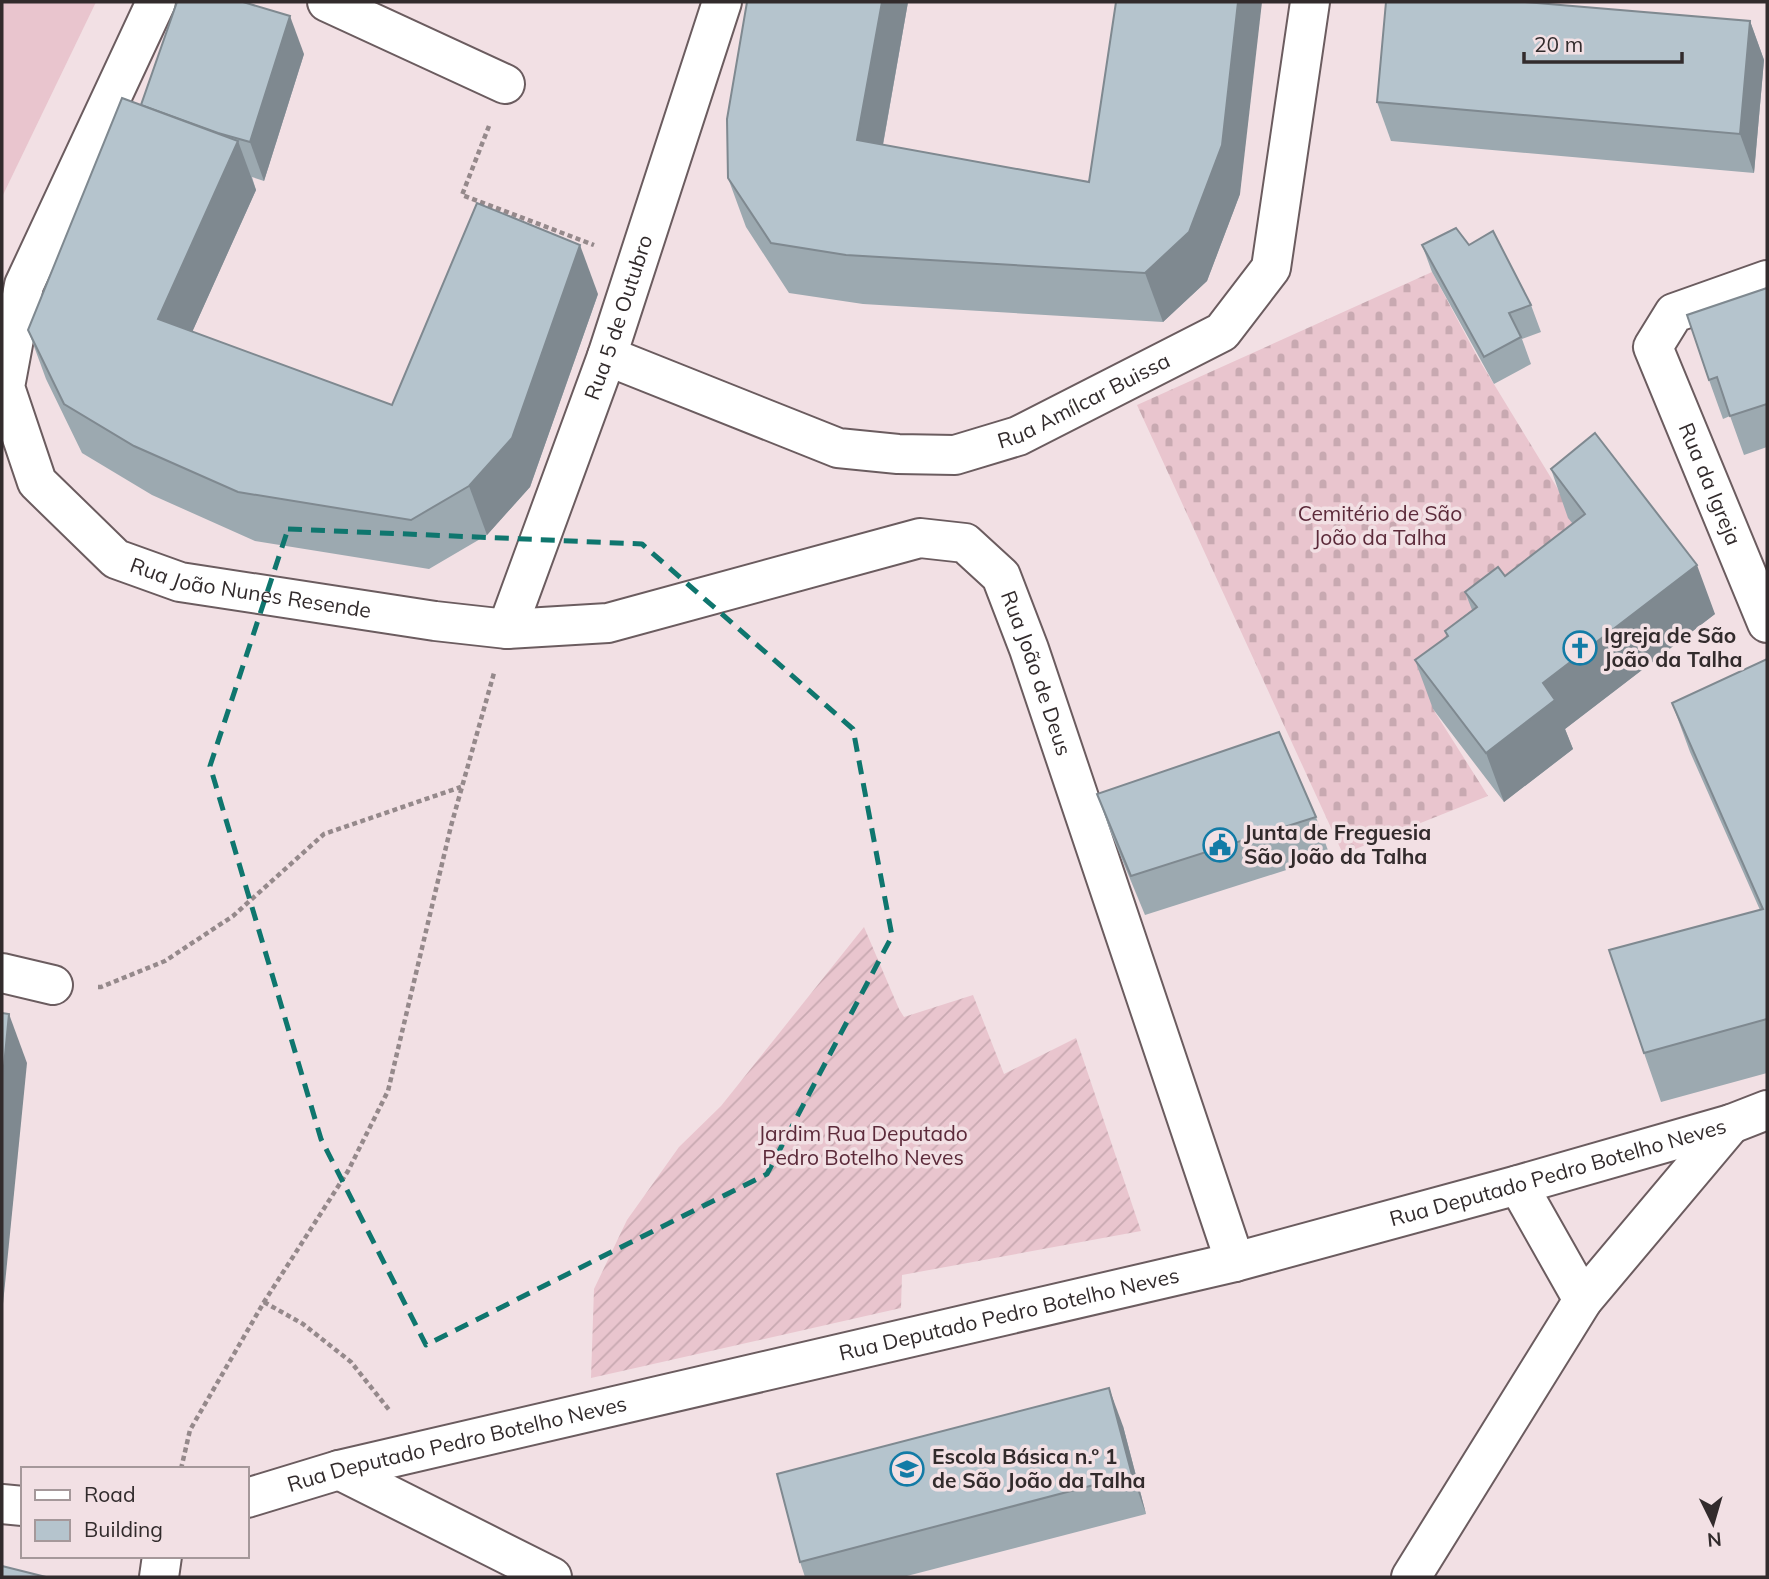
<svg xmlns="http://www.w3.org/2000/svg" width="1769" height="1579" font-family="Mulish,sans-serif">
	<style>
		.grass { fill: #e9c5ce }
		.cemetery { fill: url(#cemetery-stones) }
		.garden { fill: url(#garden-furrows) }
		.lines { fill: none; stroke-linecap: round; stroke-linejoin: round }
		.minor-casing { stroke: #6b5c5f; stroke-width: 42 }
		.tertiary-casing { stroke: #6b5c5f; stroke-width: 42 }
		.path { stroke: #95898b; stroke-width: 4.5; stroke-dasharray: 5 3.5; stroke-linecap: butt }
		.minor { stroke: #fff; stroke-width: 38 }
		.tertiary { stroke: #fff; stroke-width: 38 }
		.wall { fill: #9ca9b0 }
		.shaded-wall { fill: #7f8990 }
		.building { fill: #b5c4cd; stroke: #7f8990; stroke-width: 2 }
		.marked { fill: none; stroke: #0f766e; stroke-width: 5; stroke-dasharray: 14 9; stroke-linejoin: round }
		.labels { text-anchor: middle; stroke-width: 7; stroke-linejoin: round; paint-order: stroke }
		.street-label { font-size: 21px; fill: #322b2c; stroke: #f2e0e4 }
		.park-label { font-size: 21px; fill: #5c2a3a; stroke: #f2e0e4 }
		.poi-label { font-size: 21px; font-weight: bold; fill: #322b2c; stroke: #f2e0e4; text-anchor: start }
	</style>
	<defs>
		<pattern id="cemetery-stones" width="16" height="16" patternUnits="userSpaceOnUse" patternTransform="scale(1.75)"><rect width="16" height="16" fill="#e9c5ce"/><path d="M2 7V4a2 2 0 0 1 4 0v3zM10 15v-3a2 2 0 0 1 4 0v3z" fill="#c8a9b1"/></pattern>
		<pattern id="garden-furrows" width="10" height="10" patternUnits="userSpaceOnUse" patternTransform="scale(1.75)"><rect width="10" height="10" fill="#e9c5ce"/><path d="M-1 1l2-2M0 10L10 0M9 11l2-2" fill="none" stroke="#c8a9b1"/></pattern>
	</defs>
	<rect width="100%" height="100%" fill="#f2e0e4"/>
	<path class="grass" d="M2,2h94l-94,195z"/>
	<path class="cemetery" d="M1432,272l46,86 125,205 -170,146 55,87 -145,58 -206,-449z"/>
	<path class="garden" d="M864,927l35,82 5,8 69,-22 31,79 72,-36 65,193 -239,44 -1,33 -310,70 3,-89 33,-69 52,-73 42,-41z"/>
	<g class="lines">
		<defs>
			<g id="minor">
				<path id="s1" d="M156,2l-132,283 -19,102 32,95 79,77 64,23 255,39 72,8 101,-6 312,-85 45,5 36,33 28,73 206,613"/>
				<path d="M327,2l178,82"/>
				<path id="s2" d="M1767,280l-93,33 -21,34 114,276"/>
				<path id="s3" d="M607,356l231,92 60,6 57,1 63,-19 204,-104 49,-64 39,-266"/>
				<path id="s4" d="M507,629l100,-273 115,-354"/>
				<path d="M2,973l51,12"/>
				<path d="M1518,1185l65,115"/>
				<path d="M339,1470l213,107"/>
				<path d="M1411,1577l172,-277 148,-176"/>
			</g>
			<g id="tertiary">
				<path id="s5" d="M247,1498l92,-28 896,-208 283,-77 213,-61 36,-14"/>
				<path d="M2,1504l21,2"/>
				<path d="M159,1577l3,-21"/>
			</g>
		</defs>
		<use href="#minor" class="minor-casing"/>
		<use href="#tertiary" class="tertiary-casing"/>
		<g class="path">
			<path d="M489,126l-27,69 132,50"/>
			<path d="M98,987h3l64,-26 68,-45 91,-82 137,-47"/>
			<path d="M264,1302l39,22 48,38 39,49"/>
			<path d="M181,1469l9,-39 74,-128 84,-131 40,-80 63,-265 43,-153"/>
		</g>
		<use href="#minor" class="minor"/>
		<use href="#tertiary" class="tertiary"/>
	</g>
	<g class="wall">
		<path d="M747,2h161l-25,143 206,37 151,12 -33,87 -44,41 -300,-18 -74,-11 -43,-66 -18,-49z"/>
		<path d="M1750,21l14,39 -10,113 -363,-32 -14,-39z"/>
		<path d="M304,54l-40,127 -12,-4 4,13 -64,142 200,73 206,-111 -68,193 -43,48 -58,34 -174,-28 -103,-46 -70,-42 -36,-74 -18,-49 113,-225z"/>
		<path d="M1422,245h47l62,60 10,27 -19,7 9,25 -37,20 -62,-112z"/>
		<path d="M1767,288v159l-23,8 -14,-39 -7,3 -14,-39z"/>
		<path d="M1551,469l164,145 -150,115 8,20 -69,53 -71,-93 -18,-49 32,-23 -2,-6 27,-21 -7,-18 40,-16 68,-52 -5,-6z"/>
		<path d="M1767,659v414l-106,29 -17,-49 116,-143 -70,-158 -18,-49z"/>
		<path d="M1097,794l219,23 14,39 -185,59 -34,-82z"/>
		<path d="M1123,1426l23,88 -243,63h-98l-5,-15z"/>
	</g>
	<g class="shaded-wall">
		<path d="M882,2h26l-33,187 -18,-49z"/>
		<path d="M1238,2h24l-22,192 -33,87 -44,41 -18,-49z"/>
		<path d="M290,16l14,38 -40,127 -14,-39z"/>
		<path d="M1750,21l14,39 -10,113 -14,-39z"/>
		<path d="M238,141l18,49 -80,178 -18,-49z"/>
		<path d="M580,245l18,49 -68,193 -43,48 -18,-49z"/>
		<path d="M1697,565l18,49 -150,115 8,20 -69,53 -18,-49 57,-70z"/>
		<path d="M9,1014l18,49 -25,251v-228z"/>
		<path d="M1109,1388l14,38 23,88 -14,-39z"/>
	</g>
	<g class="building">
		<path d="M177,2h66l47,14 -40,126 -32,-9 -77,-28z"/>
		<path d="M747,2h135l-25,138 232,42 27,-180h122l-16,143 -33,87 -44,41 -299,-18 -75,-12 -43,-65 -1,-59z"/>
		<path d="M1386,2h139l225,19 -10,113 -363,-32z"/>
		<path d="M122,98l116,43 -80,178 234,86 85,-202 103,42 -68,193 -43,48 -58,34 -173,-28 -104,-46 -70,-42 -36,-74z"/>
		<path d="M1456,228l13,17 24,-14 38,74 -22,8 12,24 -37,20 -62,-112z"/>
		<path d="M1767,288v116l-37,12 -13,-39 -8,3 -22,-65z"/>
		<path d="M1595,433l102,132 -154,118 12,17 -69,53 -71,-93 33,-24 -3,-5 32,-24 -12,-15 33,-25 7,9 80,-62 -34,-45z"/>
		<path d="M1767,659v360l-123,34 -35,-103 154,-41 -91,-206z"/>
		<path d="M1279,732l37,85 -185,59 -34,-82z"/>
		<path d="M2,1013l7,1 -7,72z"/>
		<path d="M1109,1388l23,87 -332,87 -23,-88z"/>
		<path d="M2,1566l44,11h-44z"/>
	</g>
	<path class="marked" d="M288,529l354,15 211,185 39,207 -125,238 -341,171 -105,-206 -111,-373z"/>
	<defs>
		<symbol id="church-ring" viewBox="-11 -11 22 22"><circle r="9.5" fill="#f2e0e4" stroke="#137ba6" stroke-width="1.5"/><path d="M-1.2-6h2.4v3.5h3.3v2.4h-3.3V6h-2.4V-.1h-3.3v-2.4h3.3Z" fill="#137ba6"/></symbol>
		<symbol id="civic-ring" viewBox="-11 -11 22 22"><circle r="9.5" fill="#f2e0e4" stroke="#137ba6" stroke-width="1.5"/><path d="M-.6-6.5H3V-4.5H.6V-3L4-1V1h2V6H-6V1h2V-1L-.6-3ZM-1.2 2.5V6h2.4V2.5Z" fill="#137ba6"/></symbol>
		<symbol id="school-ring" viewBox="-11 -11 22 22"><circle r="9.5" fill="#f2e0e4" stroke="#137ba6" stroke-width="1.5"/><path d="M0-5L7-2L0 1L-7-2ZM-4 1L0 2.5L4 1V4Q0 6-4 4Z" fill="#137ba6"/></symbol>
	</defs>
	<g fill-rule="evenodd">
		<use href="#church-ring" x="1561" y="629" width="38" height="38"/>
		<use href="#civic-ring" x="1201" y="826" width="38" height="38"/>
		<use href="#school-ring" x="888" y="1450" width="38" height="38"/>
	</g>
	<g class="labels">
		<g class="street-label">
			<text dy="7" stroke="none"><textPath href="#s4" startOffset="331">Rua 5 de Outubro</textPath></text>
			<text dy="7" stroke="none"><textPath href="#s3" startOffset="506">Rua Amílcar Buissa</textPath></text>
			<text dy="7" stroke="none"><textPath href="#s2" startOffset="287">Rua da Igreja</textPath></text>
			<text dy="7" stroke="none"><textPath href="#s1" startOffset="765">Rua João Nunes Resende</textPath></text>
			<text dy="7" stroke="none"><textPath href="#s1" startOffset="1647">Rua João de Deus</textPath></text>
			<text dy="7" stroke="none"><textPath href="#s5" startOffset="1351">Rua Deputado Pedro Botelho Neves</textPath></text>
			<text dy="7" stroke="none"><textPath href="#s5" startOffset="784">Rua Deputado Pedro Botelho Neves</textPath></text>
			<text dy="7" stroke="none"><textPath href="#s5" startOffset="217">Rua Deputado Pedro Botelho Neves</textPath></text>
		</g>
		<g class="park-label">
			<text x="1380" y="521">Cemitério de São<tspan x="1380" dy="24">João da Talha</tspan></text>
			<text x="863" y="1141">Jardim Rua Deputado<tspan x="863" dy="24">Pedro Botelho Neves</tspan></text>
		</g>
		<g class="poi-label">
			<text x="1604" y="643">Igreja de São<tspan x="1604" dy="24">João da Talha</tspan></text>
			<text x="1244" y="840">Junta de Freguesia<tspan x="1244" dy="24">São João da Talha</tspan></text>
			<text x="932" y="1464">Escola Básica n.º 1<tspan x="932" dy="24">de São João da Talha</tspan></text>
		</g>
	</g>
	<rect width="1769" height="1579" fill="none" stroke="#322b2c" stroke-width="7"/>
	<rect x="21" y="1467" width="228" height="91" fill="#f2e0e4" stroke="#a5989a" stroke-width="2"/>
	<rect x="35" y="1490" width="35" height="10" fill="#ffffff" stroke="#a5989a" stroke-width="2"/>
	<text x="84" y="1502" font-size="21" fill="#322b2c">Road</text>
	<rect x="35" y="1520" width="35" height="21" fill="#b5c4cd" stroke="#a5989a" stroke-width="2"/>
	<text x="84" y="1537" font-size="21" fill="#322b2c">Building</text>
	<g transform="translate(1713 1523) rotate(175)" stroke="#f2e0e4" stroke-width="5" paint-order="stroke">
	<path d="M0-5L12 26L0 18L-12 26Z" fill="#322b2c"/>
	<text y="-10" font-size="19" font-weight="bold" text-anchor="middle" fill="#322b2c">N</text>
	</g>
	<path d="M1524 52v10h158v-10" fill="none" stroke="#322b2c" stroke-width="3.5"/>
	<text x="1534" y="52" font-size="21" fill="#322b2c" stroke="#f2e0e4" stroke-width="5" paint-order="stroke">20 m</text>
</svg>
